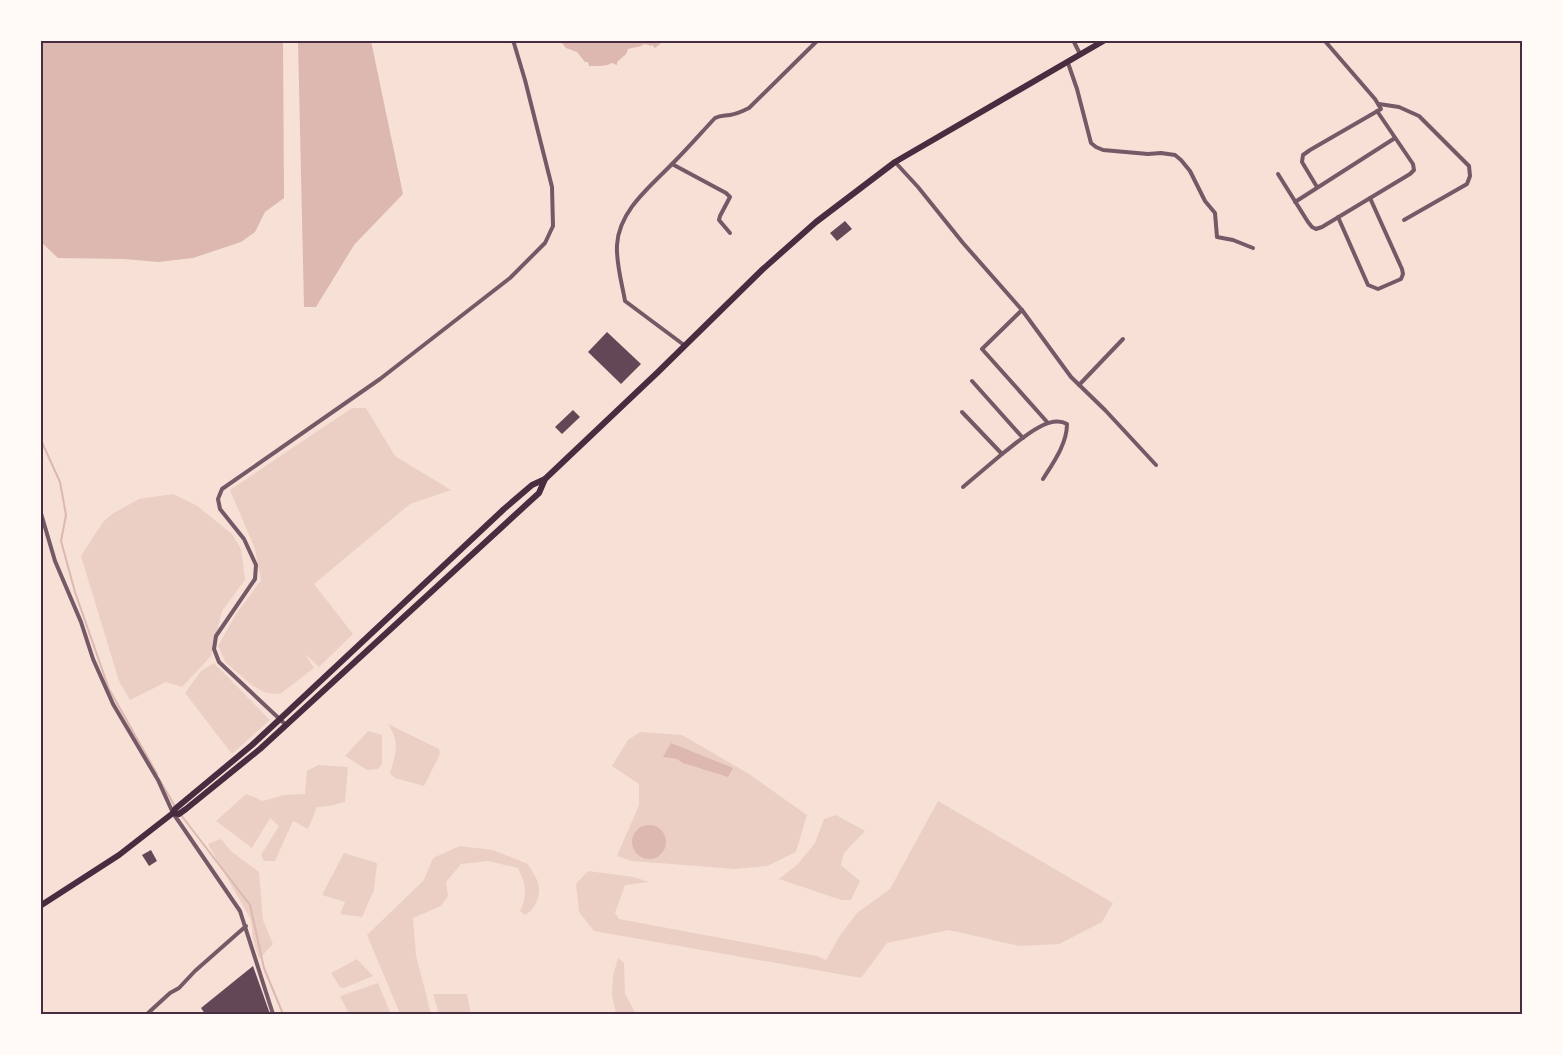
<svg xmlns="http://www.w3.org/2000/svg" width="1563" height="1055" font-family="'Fira Sans',sans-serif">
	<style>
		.green { fill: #ebcfc5 }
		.water { fill: #dcb8b0 }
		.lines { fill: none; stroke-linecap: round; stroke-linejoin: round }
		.stream { stroke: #dcb8b0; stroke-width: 2 }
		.building { fill: #644757 }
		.minor { stroke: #755966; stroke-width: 4 }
		.trunk { stroke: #4a2c40; stroke-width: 6 }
		.neatline { fill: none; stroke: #4a2c40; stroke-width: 2 }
	</style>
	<rect width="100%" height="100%" fill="#f7e1d7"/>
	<g class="green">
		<path d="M352,408h14l29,48 56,34 -41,14 -96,80 39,50 -34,33 -14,-13 9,14 -34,26 -14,-1 -13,-7 -27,-23 -8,-17 18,-32 25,-34 -6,-31 -25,-59z"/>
		<path d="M173,494l23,11 36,29 9,15 4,31 -23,31 -11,45 -29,31 -16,-5 -36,18 -11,-19 -38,-125 22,-34 9,-8 27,-15z"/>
		<path d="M214,663l56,57 -38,34 -47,-61 16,-22z"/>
		<path d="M388,724l51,25 1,5 -16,32 -29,-8 -5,-5c6,-19 10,-31 -2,-49z"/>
		<path d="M368,731l14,4v29l-4,5 -11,1 -22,-14z"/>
		<path d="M640,732l42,3 67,39 58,41 -11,37 -29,14 -32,3 -103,-8 -15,-5 22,-51v-21l-27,-18 16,-26z"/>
		<path d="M318,765l30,2 -3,35 -16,4 -12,1 -9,22 -15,-8 -18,40h-11l-3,-6 18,-29 -9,-8 -18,30 -36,-27 30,-27 17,7 21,-6 21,-1 2,-23z"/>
		<path d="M938,801l175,102 -11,19 -43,22 -40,2 -70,-16 -62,13 -26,35 -267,-47 -15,-19 -3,-28 12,-13 46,6 15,5 -24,3 -10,28 4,6 198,37 9,4 15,-26 16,-21 33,-24z"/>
		<path d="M836,815l29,16 -21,22 -3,12 19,16 -9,19h-10l-62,-21 19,-15 17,-21 9,-24z"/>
		<path d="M221,839l11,13 27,20 4,48 10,24 -14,15 -6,-20 -2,-19 -43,-76z"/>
		<path d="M460,846l33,4 35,14c3,6 10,15 11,22 1,12 -4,23 -14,29l-5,-4c8,-17 6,-26 -2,-43l-30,-7 -27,3 -15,18 2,14 -7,10 -28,12 3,37 15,59h-31l-33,-79 57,-55 9,-22z"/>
		<path d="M344,853l33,10 -3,27 -12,27 -22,-3 5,-12 -23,-7z"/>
		<path d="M618,958l6,5 1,31 11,20h-20l-4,-19 1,-19z"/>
		<path d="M357,959l16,17 -29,12 -4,-1 -9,-14z"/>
		<path d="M378,983l13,31h-42l-9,-18z"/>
		<path d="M433,994h34l4,20h-32z"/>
	</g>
	<g class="water">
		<path d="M41,40l242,1 1,157 -19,14 -10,20 -14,10 -48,16 -35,4 -34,-3 -66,-1 -17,-16z"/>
		<path d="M298,41h73l32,153 -49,51 -38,62h-12z"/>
		<path d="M668,41l-7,2 -6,5 -3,-3 -2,1 -1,-1 -5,-1c-4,4 -11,3 -16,5l-2,5 -9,8v3l-5,-2c-6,4 -16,3 -23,3l-1,-4h-3l-8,-10 -11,-4 -6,-7z"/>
		<path d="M671,743l62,25 -5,9 -45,-14 -6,-4 -14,-2z"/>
		<circle cx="649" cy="842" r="17"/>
	</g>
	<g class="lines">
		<g class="stream">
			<path d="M40,438l20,44 6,33 -5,26 14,51 34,97 48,85"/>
			<path d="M159,779l17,29"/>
			<path d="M181,815l69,90 14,63 19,46"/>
		</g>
	</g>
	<g class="building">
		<path d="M845,221l7,8 -15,12 -7,-8z"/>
		<path d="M607,332l34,32 -20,20 -33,-32z"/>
		<path d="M573,410l7,7 -18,17 -7,-7z"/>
		<path d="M151,850l6,11 -8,5 -7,-11z"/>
		<path d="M253,966l17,48h-65l-4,-6z"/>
	</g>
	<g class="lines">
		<g class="minor">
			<path d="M1073,40l7,14"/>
			<path d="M1068,63l9,26 14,54 5,4 7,3 45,4 13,-1 14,2 6,5 9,11 15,30 10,12 2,24 16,3 20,8"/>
			<path d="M1379,104l20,3 20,9 50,50 1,10 -3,8 -63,36"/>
			<path d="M895,162l23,25 45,56 59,67 49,67 34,33 51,55"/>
			<path d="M672,164l54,29 4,4 -10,19 -1,4 11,13"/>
			<path d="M1278,174l30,48 4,5 4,2 6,-2 88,-53 4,-4 -1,-6 -36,-53"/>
			<path d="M1317,187l-15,-25 1,-7 7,-5 71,-41 -6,-10 -51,-59"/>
			<path d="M1295,202l100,-64"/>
			<path d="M1338,217l30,68 10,4 23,-10 2,-5 -1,-5 -32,-71"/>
			<path d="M1022,310l-40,39 66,74"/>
			<path d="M684,345l-59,-44c-3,-18 -9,-37 -8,-56 2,-35 34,-59 57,-83 14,-14 27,-29 41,-44 6,-3 9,-2 15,-3 7,-1 13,-4 19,-7l69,-68"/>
			<path d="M972,381l51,57"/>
			<path d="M1079,385l44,-46"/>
			<path d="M962,412l40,42 -39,33"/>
			<path d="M1002,454c16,-12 46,-41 65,-30 0,20 -14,39 -24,55"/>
			<path d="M40,510l15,51 26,61 12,37 20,45 45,76 15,33 67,98 33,103"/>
			<path d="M286,725l-67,-63 -5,-13 2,-13 39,-57 1,-14 -12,-26 -24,-30 -2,-10 4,-10 158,-110 130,-101 35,-35 8,-17 -1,-39 -27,-107 -12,-40"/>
			<path d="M147,1014l23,-21 9,-5 16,-17 51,-45"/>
		</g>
		<g class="trunk">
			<path d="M173,813l6,1 7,-5 74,-60 279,-256 6,-14"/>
			<path d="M40,906l79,-51 54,-42 2,-4 77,-64 28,-26 224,-210 28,-24 13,-6 113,-107 105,-103 53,-47 79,-60 210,-122"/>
		</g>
	</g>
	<rect width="1563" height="1055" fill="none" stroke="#fffaf5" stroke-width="84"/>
	<rect x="42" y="42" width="1479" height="971" class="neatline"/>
</svg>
